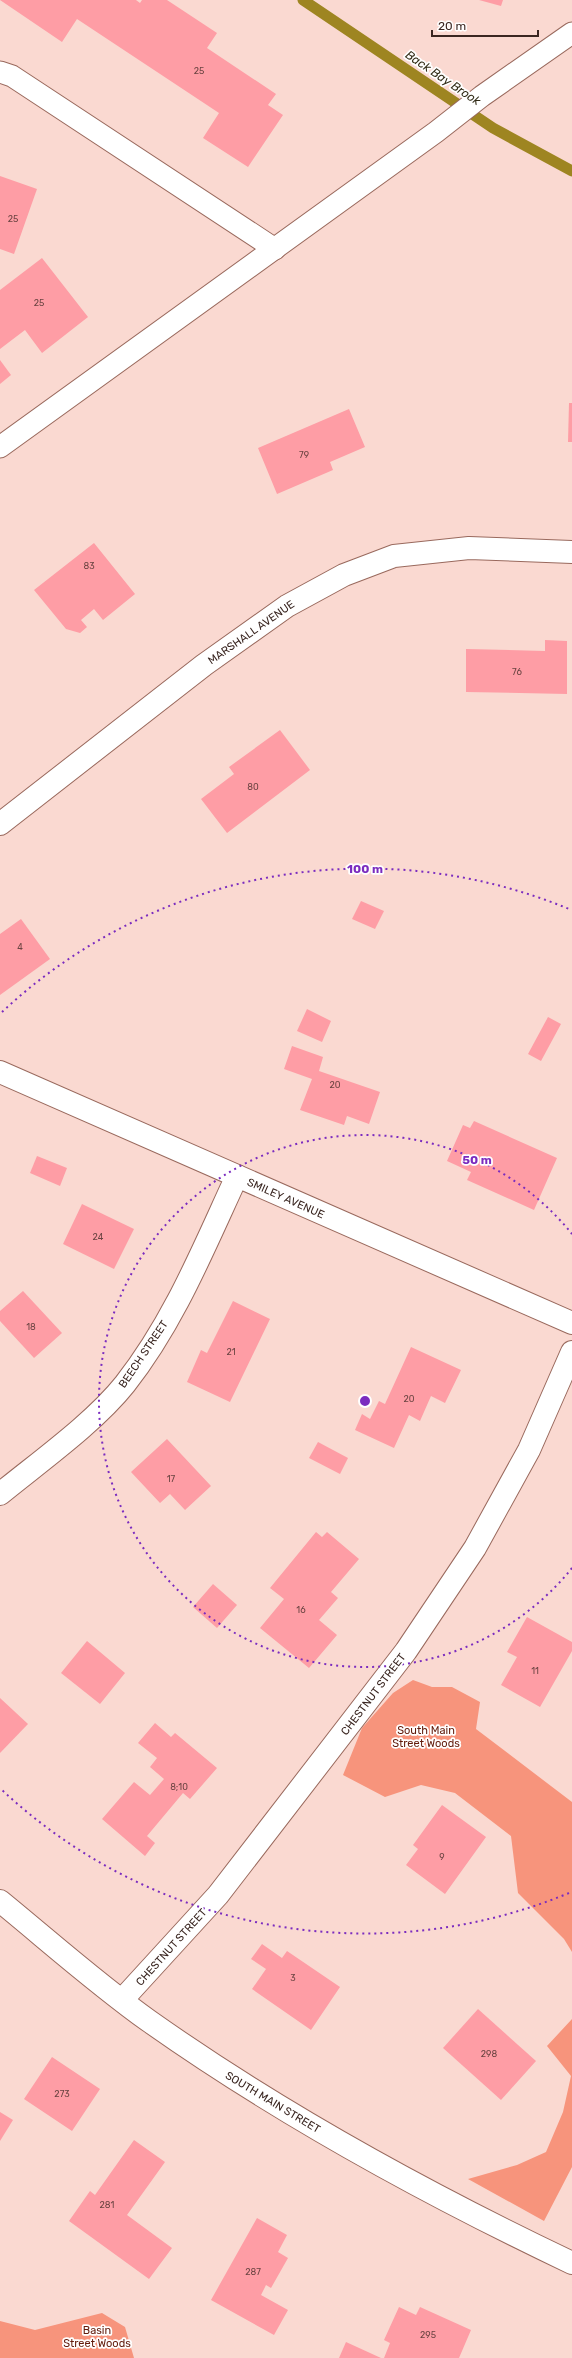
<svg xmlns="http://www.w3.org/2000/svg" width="572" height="2358" font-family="Rubik,sans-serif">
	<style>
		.green { fill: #f7947c }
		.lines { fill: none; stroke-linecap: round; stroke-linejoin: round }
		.stream { stroke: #9e8521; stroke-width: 11 }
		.building { fill: #fe9da5 }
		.lane-casing { stroke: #99695d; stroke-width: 23 }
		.street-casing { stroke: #99695d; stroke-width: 24 }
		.secondary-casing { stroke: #99695d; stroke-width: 24 }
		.lane { stroke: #fff; stroke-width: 21 }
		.street { stroke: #fff; stroke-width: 22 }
		.secondary { stroke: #fff; stroke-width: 22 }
		.ring { fill: none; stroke: #7b2cbf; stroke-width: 2; stroke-dasharray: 2 4 }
		.labels { text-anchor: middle; stroke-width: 3.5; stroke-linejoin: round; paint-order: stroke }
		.number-label { font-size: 9px; fill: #6b4442 }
		.street-label { font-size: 11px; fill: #3a2621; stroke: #fff }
		.park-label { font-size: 11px; fill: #621b0b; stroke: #fff }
		.water-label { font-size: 12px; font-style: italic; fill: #312b16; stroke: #fff }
		.centre { fill: #7b2cbf; stroke: #fff; stroke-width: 2 }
		.ring-label { font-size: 12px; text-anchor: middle; font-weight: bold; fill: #7b2cbf; stroke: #fff; stroke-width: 3.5; stroke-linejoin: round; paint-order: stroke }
	</style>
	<rect width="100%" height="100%" fill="#fad9d1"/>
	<g class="green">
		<path d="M413,1680l19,7h20l28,15 -4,27 96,73v150l-8,-13 -46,-46 -7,-57 -56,-43 -34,-8 -36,12 -42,-22 19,-47 31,-35z"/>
		<path d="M572,2019v148l-28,54 -76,-42 49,-14 29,-13 17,-40 8,-36 -24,-30z"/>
		<path d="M102,2313l23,14 9,31h-134v-37l35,9z"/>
	</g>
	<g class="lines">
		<path class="stream" d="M303,0l190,128 79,43"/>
	</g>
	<g class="building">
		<path d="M0,0h136l4,3 2,-3h25l50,33 -10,15 69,46 -8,11 15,10 -35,52 -45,-29 16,-25 -142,-94 -15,23z"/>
		<path d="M479,0h24l-2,6z"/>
		<path d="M0,176l37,13 -23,65 -14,-5z"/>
		<path d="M42,258l46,59 -46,36 -17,-23 -25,19v-59z"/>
		<path d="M0,360l11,15 -11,9z"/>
		<path d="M569,403h3v39h-4z"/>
		<path d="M349,409l16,38 -35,15 3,8 -56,24 -19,-46z"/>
		<path d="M94,543l41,51 -32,26 -9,-11 -13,11 6,7 -7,6 -14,-4 -32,-39z"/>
		<path d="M545,640l22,1v53l-101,-2v-43l79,2z"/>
		<path d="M280,730l30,40 -83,63 -26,-34 33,-25 -5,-7z"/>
		<path d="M361,901l23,10 -9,18 -23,-10z"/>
		<path d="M21,919l29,40 -50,36v-61z"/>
		<path d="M307,1009l24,12 -9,21 -25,-11z"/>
		<path d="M548,1017l13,7 -20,37 -13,-7z"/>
		<path d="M292,1046l31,11 -4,14 61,21 -11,32 -22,-8 -3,9 -44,-15 12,-31 -28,-10z"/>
		<path d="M474,1121l83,37 -23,52 -67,-30 4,-8 -24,-11 16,-36 7,3z"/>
		<path d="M37,1156l30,12 -7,18 -30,-13z"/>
		<path d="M82,1204l52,25 -20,40 -51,-25z"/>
		<path d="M23,1291l39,42 -28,25 -34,-37v-10z"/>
		<path d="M233,1301l37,18 -40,83 -43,-20 14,-32 6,3z"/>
		<path d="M411,1347l50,23 -16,33 -14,-7 -11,25 -11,-6 -15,33 -39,-18 7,-16 8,5 9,-18 6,3z"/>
		<path d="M167,1439l44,47 -26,24 -15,-16 -10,9 -29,-31z"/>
		<path d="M318,1442l30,16 -8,16 -31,-16z"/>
		<path d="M316,1532l6,5 5,-5 32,27 -28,33 7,6 -19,22 18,15 -28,33 -49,-40 24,-29 -14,-11z"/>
		<path d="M213,1584l24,21 -20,23 -24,-21z"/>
		<path d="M527,1617l45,25v9l-32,56 -39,-22 16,-28 -10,-5z"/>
		<path d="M87,1641l38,32 -25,31 -39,-31z"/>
		<path d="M0,1698l28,26 -28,29z"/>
		<path d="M155,1723l16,14 4,-4 42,35 -27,31 -7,-6 -36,43 8,7 -10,13 -43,-37 32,-37 16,13 14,-16 -14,-12 7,-9 -19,-15z"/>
		<path d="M442,1805l44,32 -41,57 -39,-29 12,-16 -5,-4z"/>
		<path d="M262,1944l20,14 5,-7 53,36 -29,43 -59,-41 14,-20 -15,-10z"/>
		<path d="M478,2009l58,52 -35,39 -58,-52z"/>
		<path d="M52,2057l48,32 -28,42 -48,-32z"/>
		<path d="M0,2112l13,8 -13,21z"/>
		<path d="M134,2140l31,22 -38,53 45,33 -23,31 -80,-58 21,-30 5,4z"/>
		<path d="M257,2218l30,17 -9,17 10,6 -17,30 -5,-3 -5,10 27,15 -14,25 -63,-35z"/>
		<path d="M399,2307l17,8 4,-8 51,23 -12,28h-75l6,-15 -6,-3z"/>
		<path d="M346,2342l35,16h-42z"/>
	</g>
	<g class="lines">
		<defs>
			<g id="lane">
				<path d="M0,72l12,4 263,173"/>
				<path d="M0,447l436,-315 46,-36 90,-63"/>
			</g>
			<g id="street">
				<path d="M0,824l204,-159 83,-59 57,-31 50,-19 75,-8 103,4"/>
				<path d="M0,1072l572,251"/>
				<path d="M0,1494c39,-32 94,-71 125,-110 49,-62 79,-137 112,-208"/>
				<path d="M122,2000l96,-105 188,-244 69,-103 54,-98 43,-98"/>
			</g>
			<path id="secondary" d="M0,1901c49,40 97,83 149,120 133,94 276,172 423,242"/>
		</defs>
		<use href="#lane" class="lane-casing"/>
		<use href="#street" class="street-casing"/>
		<use href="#secondary" class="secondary-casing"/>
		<use href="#lane" class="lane"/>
		<use href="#street" class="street"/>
		<use href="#secondary" class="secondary"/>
	</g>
	<g class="ring">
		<path d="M572 1568A266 266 0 1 1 572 1234"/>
		<path d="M569 1893A532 532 0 0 1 2 1790M2 1012A532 532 0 0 1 569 909"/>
	</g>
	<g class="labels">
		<g class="number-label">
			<text x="199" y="74">25</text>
			<text x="13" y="222">25</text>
			<text x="39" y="306">25</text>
			<text x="304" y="458">79</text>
			<text x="89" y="569">83</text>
			<text x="517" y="675">76</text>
			<text x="253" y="790">80</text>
			<text x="20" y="950">4</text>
			<text x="335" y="1088">20</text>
			<text x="98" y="1240">24</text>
			<text x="31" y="1330">18</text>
			<text x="231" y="1355">21</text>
			<text x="409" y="1402">20</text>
			<text x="171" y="1482">17</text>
			<text x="301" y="1613">16</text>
			<text x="535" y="1674">11</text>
			<text x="179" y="1790">8;10</text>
			<text x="442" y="1860">9</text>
			<text x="293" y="1981">3</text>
			<text x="489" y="2057">298</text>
			<text x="62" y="2097">273</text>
			<text x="107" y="2208">281</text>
			<text x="253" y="2275">287</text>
			<text x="428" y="2338">295</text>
		</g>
		<g class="street-label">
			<text transform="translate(251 632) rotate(-35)" y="4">MARSHALL AVENUE</text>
			<text transform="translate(286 1198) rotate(24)" y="4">SMILEY AVENUE</text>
			<text transform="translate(143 1354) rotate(-56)" y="4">BEECH STREET</text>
			<text transform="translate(373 1694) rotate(-53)" y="4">CHESTNUT STREET</text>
			<text transform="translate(171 1947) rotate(-48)" y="4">CHESTNUT STREET</text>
			<text transform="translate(273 2102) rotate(31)" y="4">SOUTH MAIN STREET</text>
		</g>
		<g class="park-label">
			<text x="426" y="1734">South Main<tspan x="426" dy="13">Street Woods</tspan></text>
			<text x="97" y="2334">Basin<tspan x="97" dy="13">Street Woods</tspan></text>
		</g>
		<g class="water-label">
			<text transform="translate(443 78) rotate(34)" y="4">Back Bay Brook</text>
		</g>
	</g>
	<circle cx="365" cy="1401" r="6" class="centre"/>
	<g class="ring-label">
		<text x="365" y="873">100 m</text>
		<text x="477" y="1164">50 m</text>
	</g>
	<path d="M432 30v6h106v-6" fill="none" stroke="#3a2621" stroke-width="2"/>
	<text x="438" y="30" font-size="12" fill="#3a2621" stroke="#ffffff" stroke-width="3" paint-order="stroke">20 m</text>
</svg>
